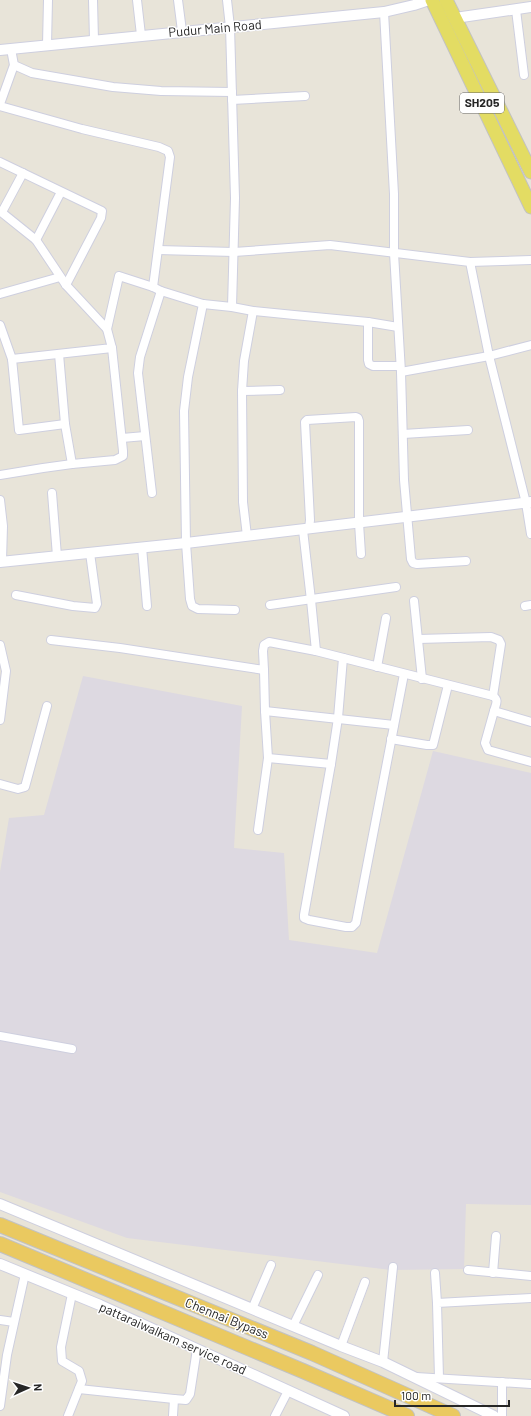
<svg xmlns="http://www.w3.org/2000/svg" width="531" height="1416" font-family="Barlow,sans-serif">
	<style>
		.industrial { fill: #ddd9e1 }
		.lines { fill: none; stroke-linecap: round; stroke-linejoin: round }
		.minor-casing { stroke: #cecfdf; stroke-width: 10 }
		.tertiary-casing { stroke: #cecfdf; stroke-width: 12 }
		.primary-casing { stroke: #c2c2c2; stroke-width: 15 }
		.trunk-casing { stroke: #c2c2c2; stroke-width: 16 }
		.minor { stroke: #fff; stroke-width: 8 }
		.tertiary { stroke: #fff; stroke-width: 10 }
		.primary { stroke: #e3dc63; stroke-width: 13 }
		.trunk { stroke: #eac960; stroke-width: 14 }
		.labels { text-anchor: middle; stroke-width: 3; stroke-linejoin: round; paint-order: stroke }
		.shield { fill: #fff; stroke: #676767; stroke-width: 1 }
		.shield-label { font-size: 12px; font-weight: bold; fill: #262626 }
		.street-label { font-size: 13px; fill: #262626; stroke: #fff }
	</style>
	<rect width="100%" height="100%" fill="#e8e4d9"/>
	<path class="industrial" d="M83,676l159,30 -8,142 50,5 5,87 88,13 56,-202 98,22v432l-65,-1 -2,65 -73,1 -264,-32 -127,-46v-320l9,-54 35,-3z"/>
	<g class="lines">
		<defs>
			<g id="minor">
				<path d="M93,0l1,40"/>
				<path d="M137,0l4,35"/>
				<path d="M178,0l4,31"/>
				<path d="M227,0l3,27 5,171 -3,109"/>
				<path d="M516,10l8,65"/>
				<path d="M384,12l10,182v59l7,119 3,108 7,79 2,4 4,1 49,-3"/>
				<path d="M47,45l1,-45"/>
				<path d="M11,49l3,16 18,8 81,14 48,4 71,1"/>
				<path d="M232,100l73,-4"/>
				<path d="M0,104l14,-39"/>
				<path d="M0,106l82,23 77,18 9,4 2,6 -17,130"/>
				<path d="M0,162l102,49 -1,7 -35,67"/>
				<path d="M0,211l36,29 30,45 41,44 12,-53 34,11 8,4 42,13 29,3 21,4 41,4 74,7 30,5"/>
				<path d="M2,212l21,-39"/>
				<path d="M36,240l25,-48"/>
				<path d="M158,250l76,2 96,-7 140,17 19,94 37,147 5,31"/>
				<path d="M470,262l61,-2"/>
				<path d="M0,294l60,-17"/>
				<path d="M203,304l-15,73 -4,34 2,132 4,56 2,7 6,3 37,1"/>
				<path d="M368,322v38l1,4 4,2h27"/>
				<path d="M0,325l12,34 7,71 46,-6"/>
				<path d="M59,354l6,70 7,40 43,-4 8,-4v-5l-11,-103"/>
				<path d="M12,359l100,-11 -5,-19"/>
				<path d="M401,372l88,-16 42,-11"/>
				<path d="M242,391l38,-1"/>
				<path d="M403,434l65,-4"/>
				<path d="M122,438l23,-2"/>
				<path d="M0,475l43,-7 29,-4"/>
				<path d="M52,493l5,63"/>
				<path d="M152,493l-14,-120 2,-16 21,-66"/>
				<path d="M0,500l3,26 -1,35"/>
				<path d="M309,529l1,-9 -5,-98 2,-2 49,-3 2,1 1,3v102l2,31"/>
				<path d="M247,536l-4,-34 -1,-111 2,-30 9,-50"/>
				<path d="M142,547l5,59"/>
				<path d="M16,595l57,11 22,2 2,-4 -7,-51"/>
				<path d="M414,601l8,78"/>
				<path d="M270,605l126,-18"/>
				<path d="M525,606l6,-1"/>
				<path d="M418,639l73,-2 8,3 2,4 -8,52"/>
				<path d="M51,640l69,8 144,22 -1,-19 1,-6 5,-3 47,9 -5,-51 -8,-70"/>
				<path d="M0,645l6,26 -6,49"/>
				<path d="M316,651l177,45c6,4 3,8 1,15l37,11"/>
				<path d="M343,658l-5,60 -7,46 -27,151v3l5,2 37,7h6l4,-4 48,-249"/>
				<path d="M377,667l9,-49"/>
				<path d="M265,711l129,14"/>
				<path d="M494,711l-9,32 3,7 43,12"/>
				<path d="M391,739l36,6h6l15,-60"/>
				<path d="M268,758l63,6"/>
				<path d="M0,784l18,5 7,-2 22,-81"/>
				<path d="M258,830l10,-72 -3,-47 -1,-41"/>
				<path d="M0,1036l72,13"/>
				<path d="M468,1270l63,6"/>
				<path d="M435,1273l2,30"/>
				<path d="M493,1273l3,-37"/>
				<path d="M252,1309l19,-44"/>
				<path d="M0,1320l14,2"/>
				<path d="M293,1326l25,-51"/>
				<path d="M341,1346l24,-64"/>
				<path d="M383,1362l10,-95"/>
				<path d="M416,1377l115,7"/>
				<path d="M439,1378l-2,-75 94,-5"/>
				<path d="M79,1389l95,10"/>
				<path d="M0,1406l7,-51 18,-81"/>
				<path d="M68,1416l14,-35 -3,-10 -17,-10 -1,-14 11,-53"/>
				<path d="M173,1416l1,-17 12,1 4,-6 7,-45"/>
				<path d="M275,1416l13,-25"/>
				<path d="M502,1416v-34"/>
			</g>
			<g id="tertiary">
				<path d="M455,18l76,-11"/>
				<path d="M0,50l384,-38 30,-7 15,-5"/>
				<path d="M0,562l186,-19 345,-41"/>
				<path d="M0,1204l341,142 42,16 111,54"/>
				<path d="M0,1264l100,41 244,111"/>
			</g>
			<g id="primary">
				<path d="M432,0l99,207"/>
				<path d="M446,0l85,172"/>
			</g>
			<g id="trunk">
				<path d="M0,1225l312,128 141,63"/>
				<path d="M0,1244l303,127 104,45"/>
			</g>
		</defs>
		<use href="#minor" class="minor-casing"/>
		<use href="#tertiary" class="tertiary-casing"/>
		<use href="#primary" class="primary-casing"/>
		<use href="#trunk" class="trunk-casing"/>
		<use href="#minor" class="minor"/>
		<use href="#tertiary" class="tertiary"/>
		<use href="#primary" class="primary"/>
		<use href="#trunk" class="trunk"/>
	</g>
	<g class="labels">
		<rect class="shield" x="460" y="93" width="44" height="20" rx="3"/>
		<g class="shield-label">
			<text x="482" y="107">SH205</text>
		</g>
		<g class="street-label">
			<text transform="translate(215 28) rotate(-5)" y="5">Pudur Main Road</text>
			<text transform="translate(227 1318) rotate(22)" y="5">Chennai Bypass</text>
			<text transform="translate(173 1338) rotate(24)" y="5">pattaraiwalkam service road</text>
		</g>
	</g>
	<g transform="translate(28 1388) rotate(87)" stroke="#ffffff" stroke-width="3" paint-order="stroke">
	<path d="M0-3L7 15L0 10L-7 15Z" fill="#262626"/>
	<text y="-6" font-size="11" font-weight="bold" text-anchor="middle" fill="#262626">N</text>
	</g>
	<path d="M395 1400v6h114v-6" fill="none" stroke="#262626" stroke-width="2"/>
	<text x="401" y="1400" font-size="12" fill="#262626" stroke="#ffffff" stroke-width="3" paint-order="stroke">100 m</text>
</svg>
